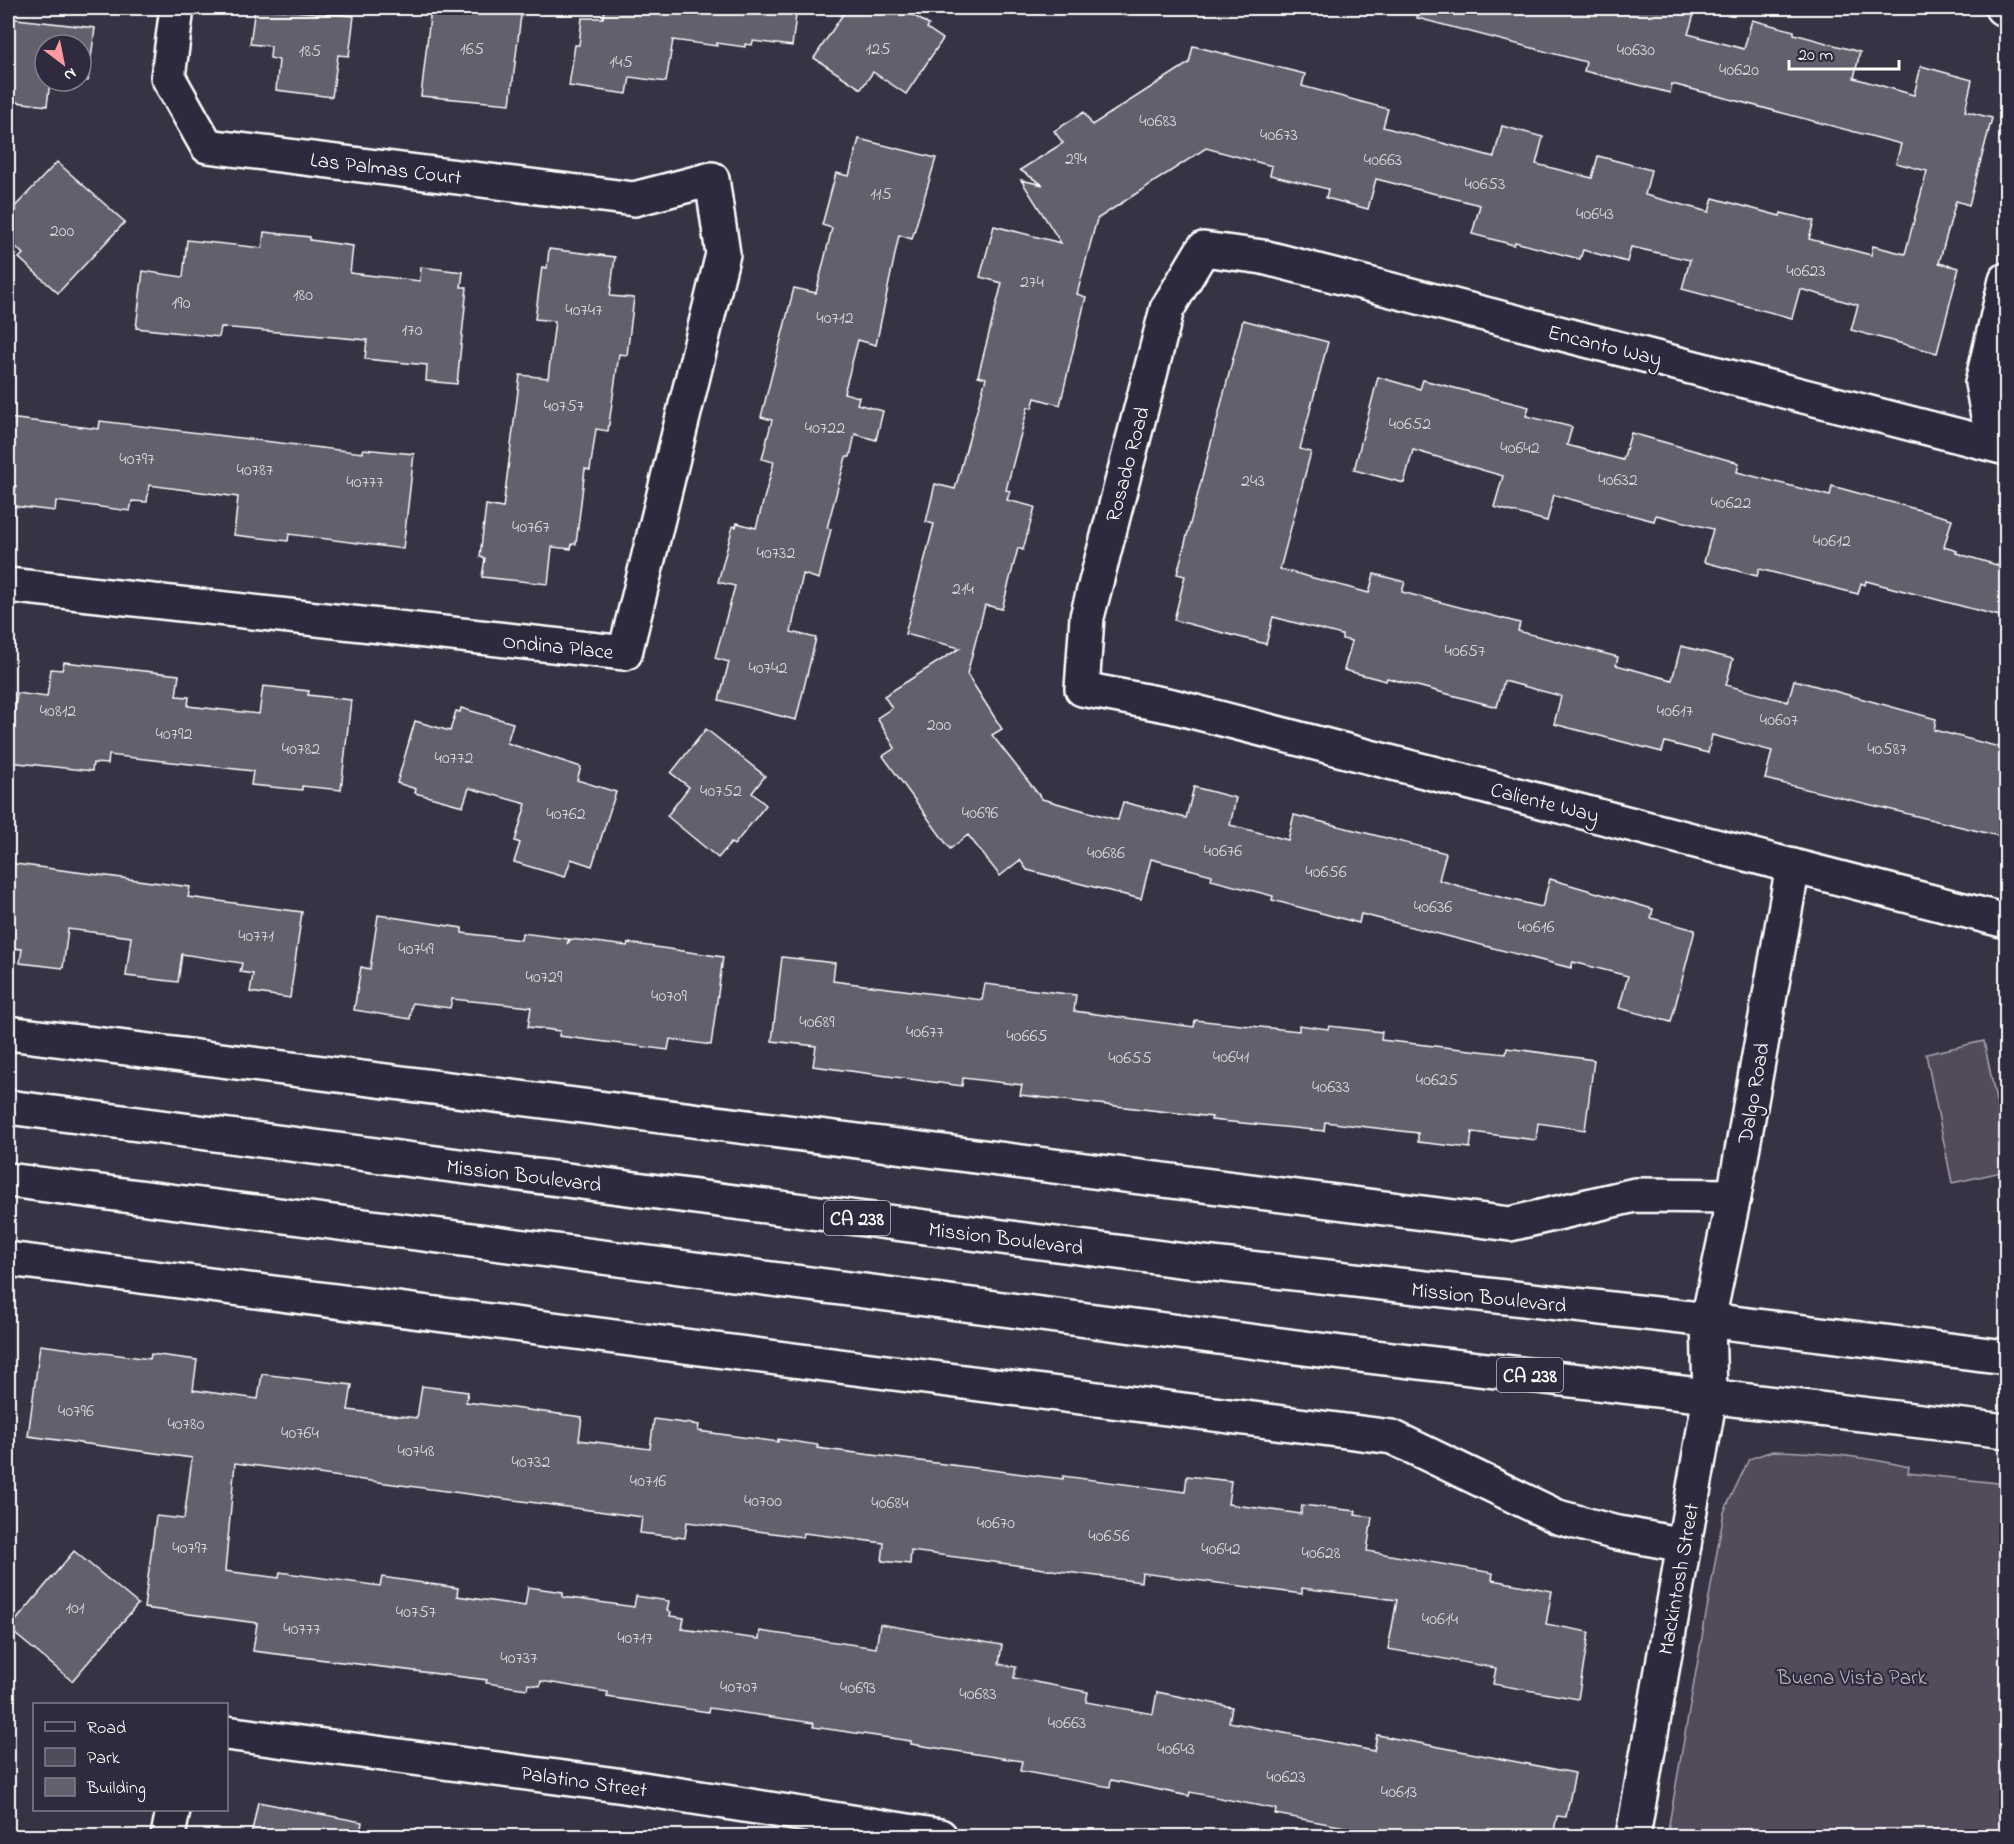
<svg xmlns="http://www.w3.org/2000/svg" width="2014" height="1844" font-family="'Indie Flower',sans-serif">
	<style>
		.green { fill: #514c5c; stroke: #a8a6ae; stroke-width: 1.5 }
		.building { fill: #635f6d; stroke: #fff; stroke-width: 1.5 }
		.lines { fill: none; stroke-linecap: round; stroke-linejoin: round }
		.minor-casing { stroke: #fff; stroke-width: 38 }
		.major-casing { stroke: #fff; stroke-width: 38 }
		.minor { stroke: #2f2a3d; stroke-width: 33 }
		.major { stroke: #2f2a3d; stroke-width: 33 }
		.labels { text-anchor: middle; stroke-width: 4.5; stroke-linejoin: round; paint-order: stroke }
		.number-label { font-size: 18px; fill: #d8d7da }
		.shield { fill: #2f2a3d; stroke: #c1bfc5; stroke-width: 1.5 }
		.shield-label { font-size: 20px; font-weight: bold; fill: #fff }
		.street-label { font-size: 21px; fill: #fff; stroke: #2f2a3d }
		.park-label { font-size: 21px; fill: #b9b7be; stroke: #2f2a3d }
	</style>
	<rect width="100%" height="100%" fill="#373345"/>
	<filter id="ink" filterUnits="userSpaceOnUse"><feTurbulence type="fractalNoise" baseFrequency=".0167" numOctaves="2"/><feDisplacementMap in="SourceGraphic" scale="12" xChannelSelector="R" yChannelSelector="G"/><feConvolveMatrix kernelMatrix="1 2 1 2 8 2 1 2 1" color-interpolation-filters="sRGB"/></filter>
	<g filter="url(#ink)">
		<g class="green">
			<path d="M1984,1041l22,109v21l-54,12 -26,-129z"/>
			<path d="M1772,1451c47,1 91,5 137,16l-1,6 98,11v352h-339l57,-324 25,-53z"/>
		</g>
		<g class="building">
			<path d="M255,8l99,8 -5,40 -11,-1 -6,42 -56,-7 3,-30 -9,-2 1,-12 -21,-2z"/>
			<path d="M431,8h52l-1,2 39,5 -11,89 -89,-8z"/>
			<path d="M605,8h192l-5,38 -39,-5 -1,4 -7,-1v3l-28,-4v3l-44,-6 -7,42 -36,-5 -3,17 -58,-8 6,-41h4l3,-27h21z"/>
			<path d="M847,8h55l27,17 -2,3 16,11 -37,55 -33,-22 -12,17 -47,-31z"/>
			<path d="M1419,8h277l-8,26 56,15 8,-29 42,11v3l66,18 -6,26 60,17 7,-29 51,14 -7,31 27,7 -23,87 -13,-4 -17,62 20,5 -22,85 -86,-23 7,-25 -58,-16 -8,29 -110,-29 8,-29 -59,-13 -4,15 -44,-12 -3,9 -65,-17 -1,3 -42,-11 8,-29 -104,-26 -8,30 -42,-11 2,-9 -58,-14 2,-9 -66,-18 -109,71 -20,75 9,3 -26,108 -25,-7 -3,10 -4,-1 -22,83 4,1 -3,9 28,7 -12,43 -5,-2 -16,61 -17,-4 -18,69 35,55 -10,6 50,64 76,21 5,-18 63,16 8,-31 42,11 -6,27 58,15 6,-25 152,38 -7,27 44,13 59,14 8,-28 103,30 -2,9 44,12 -24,92 -52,-14 9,-32 -55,-14 -2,6 -210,-54 -2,9 -87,-23 1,-4 -62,-16 1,-5 -61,-16 -10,40 -114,-29 -7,-10 -20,16 -32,-41 -18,14 -67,-93 12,-8 -18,-30 15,-10 -8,-12 76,-48 -55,-14 29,-110 -8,-2 9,-38 20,5 31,-111 -8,-2 24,-93 -22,-6 14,-51 67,17 -40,-63 22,5 -23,-15 43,-27 -9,-12 30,-19 8,13 97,-62 4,-17 112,28 -3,12 86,23 -5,18 111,30 8,-31 41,11 -7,27 56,14 6,-22 53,14 -6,25 64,17 4,-14 67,18 1,-3 33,8 -5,18 62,16 2,-9 32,8 22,-83 -31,-8 5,-19 -229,-60 -2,9 -86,-22 2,-9 -169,-44z"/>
			<path d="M8,18l87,10 -7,53 -7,-1v-35h-36v36h5l-3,25 -39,-5z"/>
			<path d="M859,139l77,19 -24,81 -13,-4 -23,110 -18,-5 -14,53 15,4 -2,7 26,7 -7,29 -21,-6 -5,23h-4l-19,71 4,1 -12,50 -16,-5 -12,58 25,6 -20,82 -77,-20 10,-38 -14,-4 20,-72 -17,-4 15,-56 3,1 1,-4 19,5 18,-66 -12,-3 10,-39 -11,-3 33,-129 22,5 16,-65 -10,-3 14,-52 13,3z"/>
			<path d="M57,162l68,60 -67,71 -39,-35 4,-4 -15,-15v-25z"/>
			<path d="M264,232l46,5v3l43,6 -3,27 70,8 1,-14 42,5 -2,15h6l-10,97 -31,-3 1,-16 -62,-6 2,-19 -146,-13 -2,10 -83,-9 7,-57 40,6 4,-37 75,8z"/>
			<path d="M549,249l66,8 -5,39 24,2 -7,57 -8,-1 -11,77 -12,-2 -6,41 -5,-1 -9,75h-4l-1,5 -19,-2 -4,37 -66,-7 3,-19 -5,-1 6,-52 17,3 17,-133 28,3 7,-57 -20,-2 7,-52 5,1z"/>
			<path d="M1243,320l85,22 -28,107 11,3 -31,117 89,24 5,-19 31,8 -3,10 118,31 -2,8 100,26 -2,8 56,15 9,-34 52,13 -7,26 62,17 6,-22 142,39 -2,11 73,19v89l-242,-59 7,-28 -60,-16 -4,18 -43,-11 -3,10 -108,-28 7,-28 -57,-15 -7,26 -110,-29 -1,3 -42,-11 8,-29 -10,-2v-4l-69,-18 -7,27 -92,-24 11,-44 -8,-2z"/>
			<path d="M1378,377l42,12 3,-9 106,27 -3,9 46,11 -5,18 56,15 8,-27 108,30 -2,9 93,24 2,-10 120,33 -8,28 13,4 -1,2 51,15v50l-141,-37 -1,4 -4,-2 -3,11 -99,-25 -2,7 -53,-14 9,-33 -57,-14 -2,6 -100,-26 -7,26 -53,-14 9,-31 -90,-26 -9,33 -50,-13z"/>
			<path d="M8,418l91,11 1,-8 263,32v-4l51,5 -11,95 -114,-15 -1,7 -54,-6 4,-38 -89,-12 -2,17 -15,-1 -2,10 -74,-10 -1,10 -42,-5 3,-20 -8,-1z"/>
			<path d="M64,662l115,13 -3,21 13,1 -1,9 71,8 4,-28 46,5 -1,4 43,5 -10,90 -39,-4v4l-51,-5 2,-14 -144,-16 -1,9 -15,-1 -1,8 -83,-9 8,-69 30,4 4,-28 11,1z"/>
			<path d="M461,708l52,15 -6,20 74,24 -4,13 39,12 -24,74 -21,-7 -6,18 -51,-15 6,-19 -5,-2 11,-37 -57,-16 -6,18 -48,-13 1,-4 -19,-6 18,-62 35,10 6,-20 4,1z"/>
			<path d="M706,729l59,47 -13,17 14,12 -32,40 -3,-2 -13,15 -51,-42 22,-29 -18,-14z"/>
			<path d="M8,863l182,24 -2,10 114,15 -12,86 -40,-6 3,-18 -13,-2 2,-9 -60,-9 -4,28 -52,-6 5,-39 -63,-8 -5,39 -43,-5 2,-14 -14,-1z"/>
			<path d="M378,915l84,13v5l59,7 1,-7 47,6 -2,5 4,-5 56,7 1,-3 95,14 -12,88 -41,-6 -2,11 -109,-14 1,-5 -32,-4 3,-20 -79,-8 -2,9 -38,-5 -2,16 -56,-9 7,-43 9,2z"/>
			<path d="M782,957l53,6 -2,18 149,19 3,-16 91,11 -2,16 120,16 1,-7 104,11v-6l29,4 1,-3 53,6 -1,8 125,14 1,-6 87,12 -9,70 -47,-7 -2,17 -64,-8 -2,16 -52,-6v-9l-93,-11 -1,9 -113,-11 1,-3 -192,-22 2,-10 -59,-7 -1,8 -149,-20 3,-20 -44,-5z"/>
			<path d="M40,1345l110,14 1,-5 46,6 -4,30 65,9 4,-25 90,11 -4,25 69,8 5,-32 46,6 -2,10 116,15 -3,23 71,9 4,-30 45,6 -1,6 80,11v-3l40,6 -1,3 246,31v-3l122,16 2,-16 44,5 -3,23 73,10 1,-9 54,6 -1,4 17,2 -5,34 126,22 -1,7 60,11 -6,33 43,8 -11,67 -85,-15 3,-16 -108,-19 9,-49 -95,-12v6l-160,-21 -1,9 -230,-31 -1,13 -28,-3 2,-18 -80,-10 -1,4 -116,-15 -2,16 -45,-5 2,-16 -407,-54 -10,108 54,7 1,-6 100,14 2,-9 76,11 -1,8 68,10 3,-19 35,5v5l71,10 2,-11 33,5 -2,10 4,1 -1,4 14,2 -2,11 77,10 1,-8 116,17 4,-24 122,21 -3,19 17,3 -2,11 74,14 -2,10 67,12 4,-22 75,15 -3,15 145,29 3,-16 198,38 -9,44 -9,-1 -4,20h-160l-118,-22 1,-5 -86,-17 -1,4 -78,-16 -1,7 -90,-16 2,-10 -111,-17v-3l-98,-14 1,-4 -105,-15 -1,4 -101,-15 1,-5 -67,-11 -1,5 -12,-2 -1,5 -41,-6 1,-3 -234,-29 4,-28 -113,-15 12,-92 28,3 8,-61 -164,-22z"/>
			<path d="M74,1551l64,53 -66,77 -63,-52z"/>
			<path d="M258,1802l104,20 -2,14h-109z"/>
		</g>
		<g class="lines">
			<defs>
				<g id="minor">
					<path d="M2002,8l4,1"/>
					<path d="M1993,444l-11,-61 24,-103"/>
					<path d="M2006,448l-743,-191 -60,-8 -36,60 -80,308 -5,72 90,17 834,215"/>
					<path d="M8,585l617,68 98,-399 -11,-75 -78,20 -427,-53 -39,-69 9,-69"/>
					<path d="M8,1033l1502,191 125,-29 99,1"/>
					<path d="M8,1259l1384,178 166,80 55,15 71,13"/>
					<path d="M226,1733l398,53 316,50"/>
					<path d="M168,1836l5,-26"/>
					<path d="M1633,1836l77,-440 -2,-76 26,-124 59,-330"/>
				</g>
				<g id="major">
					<path d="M8,1107l1170,153 530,60 298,37"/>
					<path d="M8,1180l1342,174 656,77"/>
				</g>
			</defs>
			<use href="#minor" class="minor-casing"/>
			<use href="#major" class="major-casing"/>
			<use href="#minor" class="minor"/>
			<use href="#major" class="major"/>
		</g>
	</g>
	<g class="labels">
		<g class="number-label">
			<text x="472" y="54">165</text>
			<text x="878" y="54">125</text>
			<text x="1636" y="55">40630</text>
			<text x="310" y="56">185</text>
			<text x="621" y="67">145</text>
			<text x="1739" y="75">40620</text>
			<text x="1158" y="126">40683</text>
			<text x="1279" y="140">40673</text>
			<text x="1076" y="164">294</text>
			<text x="1383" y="165">40663</text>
			<text x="1485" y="189">40653</text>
			<text x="881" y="199">115</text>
			<text x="1595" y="219">40643</text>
			<text x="62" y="236">200</text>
			<text x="1806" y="276">40623</text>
			<text x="1032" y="287">274</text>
			<text x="303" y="300">180</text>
			<text x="181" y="308">190</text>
			<text x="584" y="315">40747</text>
			<text x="835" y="323">40712</text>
			<text x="412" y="335">170</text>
			<text x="564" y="411">40757</text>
			<text x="1410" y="429">40652</text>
			<text x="825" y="433">40722</text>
			<text x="1520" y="453">40642</text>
			<text x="137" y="464">40797</text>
			<text x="255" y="475">40787</text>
			<text x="1618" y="485">40632</text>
			<text x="1253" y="486">243</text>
			<text x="365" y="487">40777</text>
			<text x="1731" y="508">40622</text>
			<text x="531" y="532">40767</text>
			<text x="1832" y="546">40612</text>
			<text x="776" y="558">40732</text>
			<text x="963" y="594">214</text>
			<text x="1465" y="656">40657</text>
			<text x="768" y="673">40742</text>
			<text x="58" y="716">40812</text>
			<text x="1675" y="716">40617</text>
			<text x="1779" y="725">40607</text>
			<text x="939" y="730">200</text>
			<text x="174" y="739">40792</text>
			<text x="301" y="754">40782</text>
			<text x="1887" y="754">40587</text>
			<text x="454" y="763">40772</text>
			<text x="721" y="796">40752</text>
			<text x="980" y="818">40696</text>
			<text x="566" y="819">40762</text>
			<text x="1223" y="856">40676</text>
			<text x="1106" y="858">40686</text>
			<text x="1326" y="877">40656</text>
			<text x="1433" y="912">40636</text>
			<text x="1536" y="932">40616</text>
			<text x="256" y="941">40771</text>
			<text x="416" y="954">40749</text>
			<text x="544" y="982">40729</text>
			<text x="669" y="1001">40709</text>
			<text x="817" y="1027">40689</text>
			<text x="925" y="1037">40677</text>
			<text x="1027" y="1041">40665</text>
			<text x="1231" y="1062">40641</text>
			<text x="1130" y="1063">40655</text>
			<text x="1437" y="1085">40625</text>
			<text x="1331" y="1092">40633</text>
			<text x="76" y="1416">40796</text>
			<text x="186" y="1429">40780</text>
			<text x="300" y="1438">40764</text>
			<text x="416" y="1456">40748</text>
			<text x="531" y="1467">40732</text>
			<text x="648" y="1486">40716</text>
			<text x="763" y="1506">40700</text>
			<text x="890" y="1508">40684</text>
			<text x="996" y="1528">40670</text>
			<text x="1109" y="1541">40656</text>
			<text x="190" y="1553">40797</text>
			<text x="1221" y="1554">40642</text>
			<text x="1321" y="1558">40628</text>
			<text x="75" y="1613">101</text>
			<text x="416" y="1617">40757</text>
			<text x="1440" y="1624">40614</text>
			<text x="302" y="1634">40777</text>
			<text x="635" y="1643">40717</text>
			<text x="519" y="1663">40737</text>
			<text x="739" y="1692">40707</text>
			<text x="858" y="1693">40693</text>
			<text x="978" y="1699">40683</text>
			<text x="1067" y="1728">40663</text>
			<text x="1176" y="1754">40643</text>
			<text x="1286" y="1782">40623</text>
			<text x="1399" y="1797">40613</text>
		</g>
		<g class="shield">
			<rect x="824" y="1201" width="66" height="34" rx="4.5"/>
			<rect x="1497" y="1358" width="66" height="34" rx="4.5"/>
		</g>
		<g class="shield-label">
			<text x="857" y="1225">CA 238</text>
			<text x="1530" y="1382">CA 238</text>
		</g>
		<g class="street-label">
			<text transform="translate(386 168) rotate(7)" y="7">Las Palmas Court</text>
			<text transform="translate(1605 345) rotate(14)" y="7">Encanto Way</text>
			<text transform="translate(1127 464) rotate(-75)" y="7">Rosado Road</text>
			<text transform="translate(558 646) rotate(6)" y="7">Ondina Place</text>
			<text transform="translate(1545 802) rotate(14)" y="7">Caliente Way</text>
			<text transform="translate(1753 1093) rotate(-80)" y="7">Dalgo Road</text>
			<text transform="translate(524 1175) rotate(7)" y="7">Mission Boulevard</text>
			<text transform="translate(1006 1238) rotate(7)" y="7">Mission Boulevard</text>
			<text transform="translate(1489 1297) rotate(6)" y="7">Mission Boulevard</text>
			<text transform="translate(1678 1579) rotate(-80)" y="7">Mackintosh Street</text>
			<text transform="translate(584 1781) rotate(8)" y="7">Palatino Street</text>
		</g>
		<g class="park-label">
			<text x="1852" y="1684">Buena Vista Park</text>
		</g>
	</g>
	<rect width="2014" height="1844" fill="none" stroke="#2f2a3d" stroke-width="30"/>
	<rect x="15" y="15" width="1984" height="1814" fill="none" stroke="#fff" stroke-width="2" filter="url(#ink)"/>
	<rect x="33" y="1703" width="195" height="108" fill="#2f2a3d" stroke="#827f8b" stroke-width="1.5"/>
	<rect x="45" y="1722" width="30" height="9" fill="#2f2a3d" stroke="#827f8b" stroke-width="1.5"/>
	<text x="87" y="1733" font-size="18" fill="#ffffff">Road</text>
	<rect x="45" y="1748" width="30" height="18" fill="#514c5c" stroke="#827f8b" stroke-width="1.5"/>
	<text x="87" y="1763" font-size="18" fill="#ffffff">Park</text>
	<rect x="45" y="1778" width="30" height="18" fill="#635f6d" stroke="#827f8b" stroke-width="1.5"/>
	<text x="87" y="1793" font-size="18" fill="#ffffff">Building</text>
	<g transform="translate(63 63) rotate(148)"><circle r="28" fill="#2f2a3d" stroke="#827f8b" stroke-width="1.5"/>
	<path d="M0-4.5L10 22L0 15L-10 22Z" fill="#ff9aa2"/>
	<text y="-9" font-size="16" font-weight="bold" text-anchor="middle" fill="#ffffff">N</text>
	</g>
	<path d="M1789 60v9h110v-9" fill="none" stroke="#ffffff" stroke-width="3"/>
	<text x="1798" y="60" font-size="18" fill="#ffffff" stroke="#2f2a3d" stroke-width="4.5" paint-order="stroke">20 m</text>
</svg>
